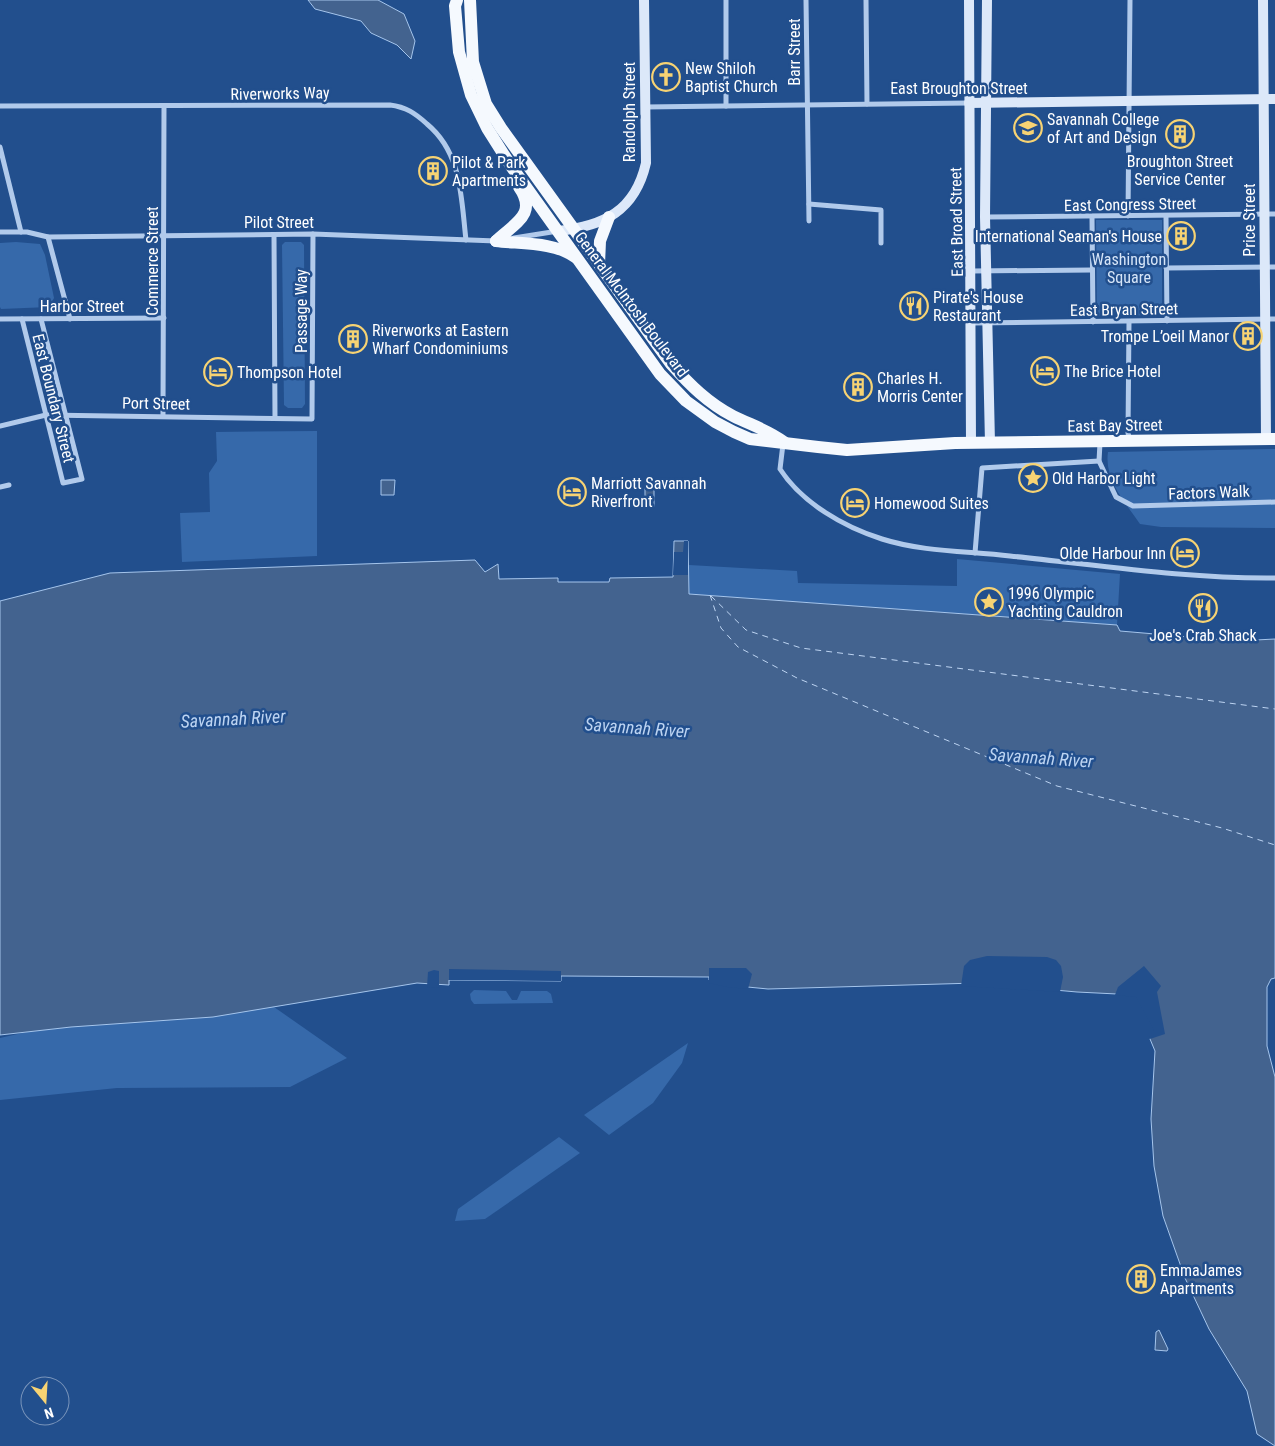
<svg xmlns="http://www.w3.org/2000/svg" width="1275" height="1446" font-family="'Roboto Condensed',sans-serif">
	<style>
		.green { fill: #3669aa }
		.water { fill: #43638f; stroke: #a5c5ec }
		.pier { fill: #224f8d }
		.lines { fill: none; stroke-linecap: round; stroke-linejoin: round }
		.ferry { stroke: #bdd4f2; stroke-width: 1; stroke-dasharray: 6 5; stroke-linecap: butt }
		.street { stroke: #b1caeb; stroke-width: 5 }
		.secondary { stroke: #dce8f9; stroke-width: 10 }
		.primary { stroke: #f5f9fe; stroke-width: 12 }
		.labels { text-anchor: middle; stroke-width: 5; stroke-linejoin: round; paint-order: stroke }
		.street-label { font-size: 16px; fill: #fff; stroke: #224f8d }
		.poi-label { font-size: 16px; fill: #fff; stroke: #224f8d; text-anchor: start }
		.park-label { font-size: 16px; fill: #d6e5f8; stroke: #224f8d }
		.water-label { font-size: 18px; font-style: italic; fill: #bdd4f2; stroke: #224f8d }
	</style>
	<rect width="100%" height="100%" fill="#224f8d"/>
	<g class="green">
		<path d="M1096,220h66v95l-65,1z"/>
		<path d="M16,242l24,2 5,11 9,43 -5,9 -48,2 -1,-2v-64z"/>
		<path d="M285,242h16l3,3 1,159 -3,4h-14l-4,-3 -2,-160z"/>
		<path d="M317,431v125l-135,6 -2,-49 30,-1 -1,-39 8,-12 -1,-29z"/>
		<path d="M1275,449v79l-114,-1 -21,-3c-15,-22 -36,-44 -32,-72z"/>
		<path d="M957,559l163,15 -3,51 -428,-31v-29l108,6 1,12 159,3z"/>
		<path d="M474,990l32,1 6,9h5l4,-9h26l4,3 2,9 -79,1 -3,-4 -1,-6z"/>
		<path d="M264,1000l83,58 -57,29 -173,1 -117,12v-62l31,-7z"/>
		<path d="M688,1043l-6,20 -29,40 -44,32 -25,-20z"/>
		<path d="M559,1137l21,16 -95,66 -30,2 3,-12z"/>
	</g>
	<g class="water">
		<path d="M308,0h70l26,14 11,27 -4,18 -14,-14 -26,-12 -10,-12 -46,-12z"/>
		<path d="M381,480h14l-1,15h-13z"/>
		<rect x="645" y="486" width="9" height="20"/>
		<path d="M674,541h14l1,53 428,31 3,6 117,10 38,-2v339l-4,1 -4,8v59l8,31v369l-18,-12 -10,-43 -38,-62 -24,-51 -22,-62 -9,-50 -3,-47 4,-68 -5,-12 7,-9 -20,-35 -60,-3 -101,-9 -208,6 -41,-4 -18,-5v-3l-148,-1v5l-112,-1v5l-32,-2 -204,34 -142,10 -71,8v-434l110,-28 365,-13 10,12 13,-8 1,15 59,-1v4h51l1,-4 63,-1z"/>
		<path d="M1159,1330l9,19 -1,2 -12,-1 1,-18z"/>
	</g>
	<g class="pier">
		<path d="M684,541h4v34h-15l1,-23h9z"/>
		<path d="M987,956l60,1 9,3 5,6 2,11 -3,15 -99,-6 3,-20 6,-6z"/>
		<path d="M1144,966l17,20 -4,6 8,42 -15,5 -1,-2 5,-7 -18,-33 -21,-2 3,-8z"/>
		<path d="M709,968h37l6,6 -4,15 -21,-2 -18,-4z"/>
		<path d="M449,969l112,2v10l-112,-1z"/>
		<path d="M434,970l5,1v17l-12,-1 1,-15z"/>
	</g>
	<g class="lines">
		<g class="ferry">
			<path d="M710,595l11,33 17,19 59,31 260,108 165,42 53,17"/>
			<path d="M711,596l35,34 55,18 474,61"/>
		</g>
		<g class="street">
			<path d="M726,0v106"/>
			<path d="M806,0l3,221"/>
			<path d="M866,0l1,104"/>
			<path d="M0,106l390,-1c16,2 25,8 37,19 35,29 34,73 39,116"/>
			<path d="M645,107l324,-4"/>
			<path d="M0,147l21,85"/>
			<path d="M809,204l72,6v33"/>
			<path d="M1128,216l2,-216"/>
			<path d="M1166,216l1,105"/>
			<path d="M985,217l290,-3"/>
			<path d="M1092,217l1,105"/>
			<path d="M0,232h27l21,5 265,-3 183,7"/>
			<path d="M274,235l1,183"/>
			<path d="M48,237l22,82"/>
			<path d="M514,238l44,-7"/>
			<path d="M1166,268l109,-1"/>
			<path d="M972,271l120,-1"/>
			<path d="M0,319l164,-1"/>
			<path d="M22,319l41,164 19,-4 -41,-160"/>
			<path d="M1129,322l-1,111 2,8"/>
			<path d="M972,323l303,-4"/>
			<path d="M163,415l1,-308"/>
			<path d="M0,426l46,-11 266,4 1,-185"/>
			<path d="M1100,443l-1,18 17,36 17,9 142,-4"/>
			<path d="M783,444l-3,25c22,34 64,58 102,70 41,13 85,12 128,17 88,9 176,23 265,22"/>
			<path d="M0,487l9,-2"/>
			<path d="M975,553l7,-85 117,-7"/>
		</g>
		<g class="secondary">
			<path d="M969,0l2,443"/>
			<path d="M987,0l-2,217 5,226"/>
			<path d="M1263,0l3,439"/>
			<path d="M969,103l306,-4"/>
			<path d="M558,231c46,-5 77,-20 88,-68l-2,-163"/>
		</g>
		<g class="primary">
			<path d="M457,0l-2,6 4,46 12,43 16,33 24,38 149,208 26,27 29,21 19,10 16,7 68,8 29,3 108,-7 320,-4"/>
			<path d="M470,0l3,62 13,42 15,24 170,236c19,21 37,39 62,52 18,9 35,14 51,26"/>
			<path d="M496,241c19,-18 42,-27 23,-54"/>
			<path d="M496,241c24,3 59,1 79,16"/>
			<path d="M599,264l1,-23 9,-24"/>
		</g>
	</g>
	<defs>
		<symbol id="church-ring" viewBox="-11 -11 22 22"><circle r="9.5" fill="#224f8d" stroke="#f7d373" stroke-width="1.5"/><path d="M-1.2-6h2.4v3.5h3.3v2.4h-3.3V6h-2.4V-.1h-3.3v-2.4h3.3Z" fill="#f7d373"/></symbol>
		<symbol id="university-ring" viewBox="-11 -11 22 22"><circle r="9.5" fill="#224f8d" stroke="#f7d373" stroke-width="1.5"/><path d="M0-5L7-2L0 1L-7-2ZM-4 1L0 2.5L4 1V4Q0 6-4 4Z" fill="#f7d373"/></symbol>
		<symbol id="building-ring" viewBox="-11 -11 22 22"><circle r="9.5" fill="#224f8d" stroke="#f7d373" stroke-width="1.5"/><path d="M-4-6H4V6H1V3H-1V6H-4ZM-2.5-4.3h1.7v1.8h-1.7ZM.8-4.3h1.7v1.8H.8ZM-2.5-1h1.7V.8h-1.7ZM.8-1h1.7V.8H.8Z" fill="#f7d373"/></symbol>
		<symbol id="restaurant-ring" viewBox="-11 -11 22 22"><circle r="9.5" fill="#224f8d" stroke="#f7d373" stroke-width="1.5"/><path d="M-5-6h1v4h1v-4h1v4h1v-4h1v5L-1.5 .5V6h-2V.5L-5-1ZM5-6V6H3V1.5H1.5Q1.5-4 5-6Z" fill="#f7d373"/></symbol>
		<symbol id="hotel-ring" viewBox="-11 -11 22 22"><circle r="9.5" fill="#224f8d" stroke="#f7d373" stroke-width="1.5"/><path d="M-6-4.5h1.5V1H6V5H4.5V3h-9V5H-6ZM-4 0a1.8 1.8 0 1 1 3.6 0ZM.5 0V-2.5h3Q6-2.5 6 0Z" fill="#f7d373"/></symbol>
		<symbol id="sight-ring" viewBox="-11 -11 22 22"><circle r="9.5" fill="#224f8d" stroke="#f7d373" stroke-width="1.5"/><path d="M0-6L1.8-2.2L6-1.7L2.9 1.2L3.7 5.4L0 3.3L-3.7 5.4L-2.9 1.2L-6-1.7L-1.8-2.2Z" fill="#f7d373"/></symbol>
	</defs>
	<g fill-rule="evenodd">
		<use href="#church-ring" x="650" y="61" width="32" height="32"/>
		<use href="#university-ring" x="1012" y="112" width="32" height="32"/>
		<use href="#building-ring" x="1164" y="118" width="32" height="32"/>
		<use href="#building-ring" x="417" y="155" width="32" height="32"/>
		<use href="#building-ring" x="1165" y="220" width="32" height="32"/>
		<use href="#restaurant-ring" x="898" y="290" width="32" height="32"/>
		<use href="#building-ring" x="1232" y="320" width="32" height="32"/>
		<use href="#building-ring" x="337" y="323" width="32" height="32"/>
		<use href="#hotel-ring" x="1029" y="355" width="32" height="32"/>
		<use href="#hotel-ring" x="202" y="356" width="32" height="32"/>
		<use href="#building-ring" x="842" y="371" width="32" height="32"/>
		<use href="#sight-ring" x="1017" y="462" width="32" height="32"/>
		<use href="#hotel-ring" x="556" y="476" width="32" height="32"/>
		<use href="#hotel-ring" x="839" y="487" width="32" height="32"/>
		<use href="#hotel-ring" x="1169" y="537" width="32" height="32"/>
		<use href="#sight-ring" x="973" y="586" width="32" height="32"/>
		<use href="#restaurant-ring" x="1187" y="592" width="32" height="32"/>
		<use href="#building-ring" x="1125" y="1263" width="32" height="32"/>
	</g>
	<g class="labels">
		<g class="street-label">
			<text transform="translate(794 52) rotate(-90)" y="6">Barr Street</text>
			<text x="959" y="94">East Broughton Street</text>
			<text transform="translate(280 93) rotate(-1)" y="6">Riverworks Way</text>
			<text transform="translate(629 112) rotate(-90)" y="6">Randolph Street</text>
			<text transform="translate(1130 204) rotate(-1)" y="6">East Congress Street</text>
			<text transform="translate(1249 220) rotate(-90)" y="6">Price Street</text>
			<text x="279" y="228">Pilot Street</text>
			<text transform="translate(956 222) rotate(-91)" y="6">East Broad Street</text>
			<text transform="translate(152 261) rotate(-90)" y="6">Commerce Street</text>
			<text transform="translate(632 304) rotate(53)" y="6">General McIntosh Boulevard</text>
			<text x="82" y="312">Harbor Street</text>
			<text transform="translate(1124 309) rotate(-1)" y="6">East Bryan Street</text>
			<text transform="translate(301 311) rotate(-90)" y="6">Passage Way</text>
			<text transform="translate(54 398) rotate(76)" y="6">East Boundary Street</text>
			<text transform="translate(156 403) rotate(1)" y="6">Port Street</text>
			<text transform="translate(1115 425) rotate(-1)" y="6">East Bay Street</text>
			<text transform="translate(1209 492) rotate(-2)" y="6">Factors Walk</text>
		</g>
		<g class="poi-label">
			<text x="685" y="74">New Shiloh<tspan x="685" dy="18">Baptist Church</tspan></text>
			<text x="1047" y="125">Savannah College<tspan x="1047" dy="18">of Art and Design</tspan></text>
			<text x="1180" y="167" text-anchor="middle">Broughton Street<tspan x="1180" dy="18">Service Center</tspan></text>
			<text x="452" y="168">Pilot &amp; Park<tspan x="452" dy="18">Apartments</tspan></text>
			<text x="1162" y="242" text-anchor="end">International Seaman's House</text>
			<text x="933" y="303">Pirate's House<tspan x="933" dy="18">Restaurant</tspan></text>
			<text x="372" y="336">Riverworks at Eastern<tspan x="372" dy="18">Wharf Condominiums</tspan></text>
			<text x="1229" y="342" text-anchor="end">Trompe L’oeil Manor</text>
			<text x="1064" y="377">The Brice Hotel</text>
			<text x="237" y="378">Thompson Hotel</text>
			<text x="877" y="384">Charles H.<tspan x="877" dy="18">Morris Center</tspan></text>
			<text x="1052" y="484">Old Harbor Light</text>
			<text x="591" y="489">Marriott Savannah<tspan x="591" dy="18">Riverfront</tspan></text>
			<text x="874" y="509">Homewood Suites</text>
			<text x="1166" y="559" text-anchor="end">Olde Harbour Inn</text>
			<text x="1008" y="599">1996 Olympic<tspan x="1008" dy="18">Yachting Cauldron</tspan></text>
			<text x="1203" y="641" text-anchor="middle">Joe's Crab Shack</text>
			<text x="1160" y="1276">EmmaJames<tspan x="1160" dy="18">Apartments</tspan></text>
		</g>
		<g class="park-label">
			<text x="1129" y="265">Washington<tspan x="1129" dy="18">Square</tspan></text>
		</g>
		<g class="water-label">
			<text transform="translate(233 719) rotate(-3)" y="6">Savannah River</text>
			<text transform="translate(637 728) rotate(4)" y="6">Savannah River</text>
			<text transform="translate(1041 758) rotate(4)" y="6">Savannah River</text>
		</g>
	</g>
	<g transform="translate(45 1401) rotate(162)"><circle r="24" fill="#224f8d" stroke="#7a95bb"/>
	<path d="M0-4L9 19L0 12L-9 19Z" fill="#f7d373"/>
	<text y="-8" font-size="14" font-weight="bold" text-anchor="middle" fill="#ffffff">N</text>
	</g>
</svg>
